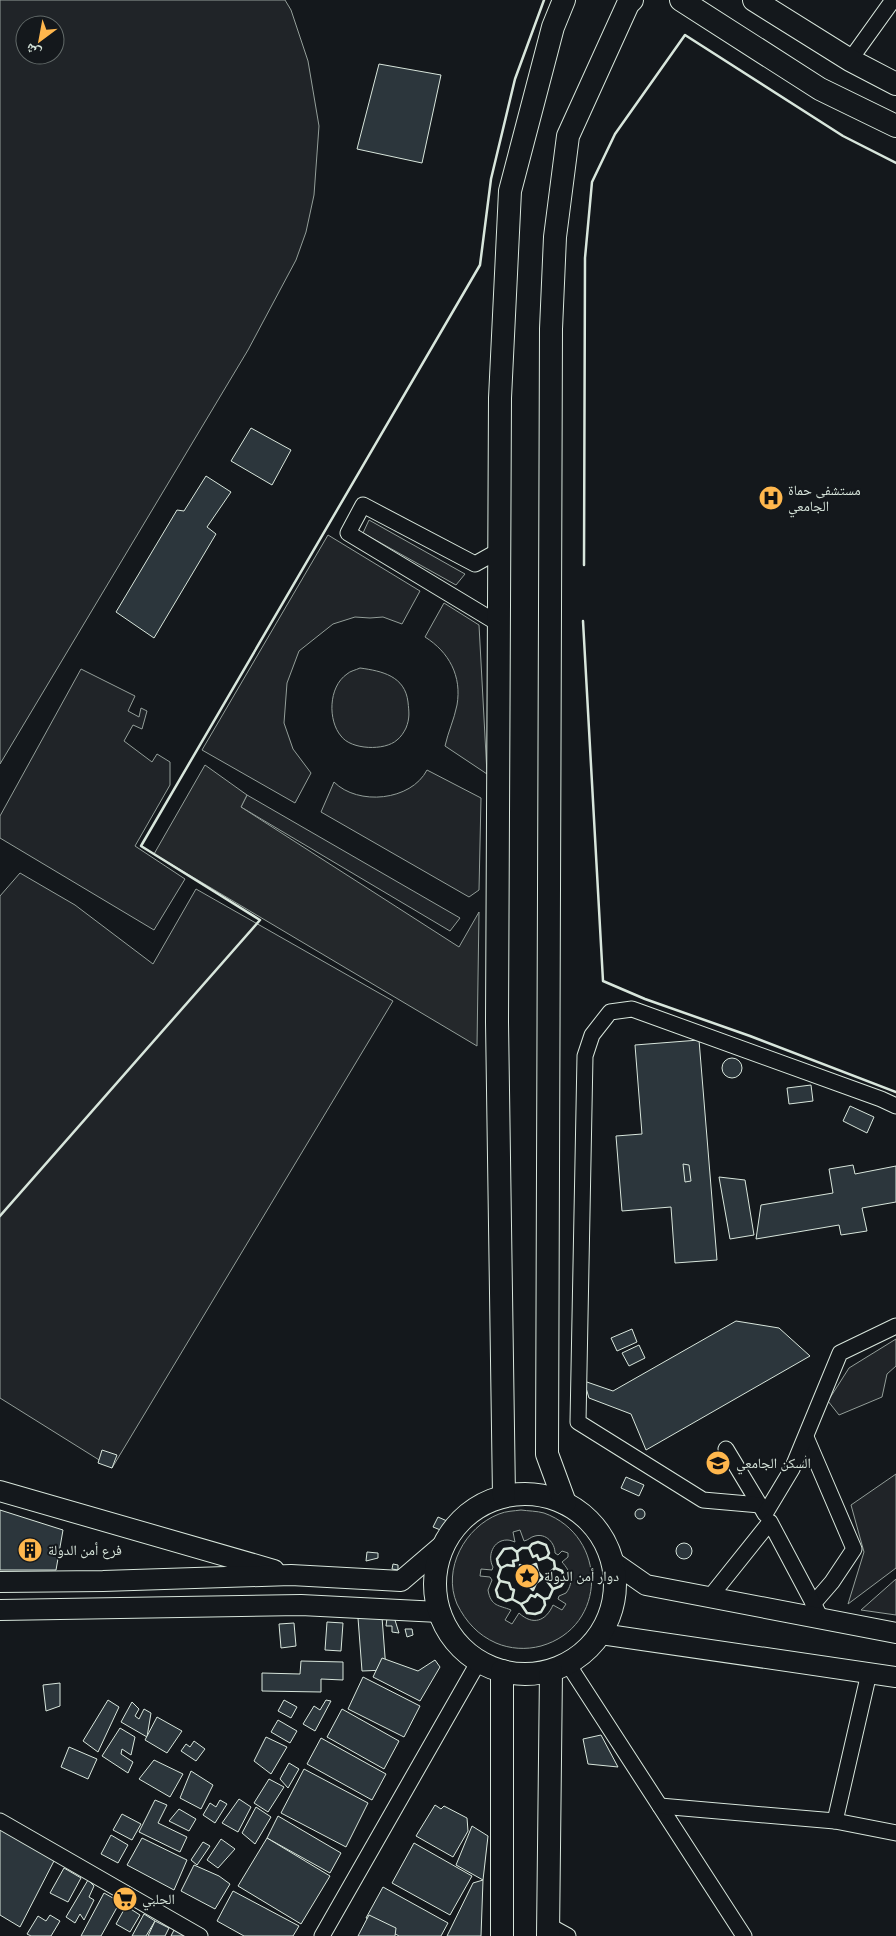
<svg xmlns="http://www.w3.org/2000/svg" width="896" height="1936" font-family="Lato,'Noto Naskh Arabic',sans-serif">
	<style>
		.green { fill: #202428; stroke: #939e99; fill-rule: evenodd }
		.parking { fill: #24282b; stroke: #939e99 }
		.building { fill: #2c363c; stroke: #d8e6dc }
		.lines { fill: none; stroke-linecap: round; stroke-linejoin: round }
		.street-casing { stroke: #d8e6dc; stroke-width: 17 }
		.secondary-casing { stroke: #d8e6dc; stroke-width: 22 }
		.primary-casing { stroke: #d8e6dc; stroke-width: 24 }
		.street { stroke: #14181c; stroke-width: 15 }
		.secondary { stroke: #14181c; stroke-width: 20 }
		.primary { stroke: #14181c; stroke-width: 22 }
		.wall { stroke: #d8e6dc; stroke-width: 2.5 }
		.labels { text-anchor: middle; stroke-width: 4; stroke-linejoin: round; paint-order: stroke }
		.poi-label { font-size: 14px; fill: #d8e6dc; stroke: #14181c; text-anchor: start }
	</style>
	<rect width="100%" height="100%" fill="#14181c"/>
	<g class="green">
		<path d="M0,0h285l6,10 17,51 11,65 -5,69 -8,37 -10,28 -48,90 -248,414zM25,25h30v30h-30z"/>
		<path d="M369,520l96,54 -9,11 -93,-52z"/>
		<path d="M328,535l92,56 -18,33 -19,-7 -13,1 -15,-1 -22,7 -34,27 -12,32 -3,40 9,26 18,24 -16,30 -93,-53z"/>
		<path d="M444,603l35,22 8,149 -42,-28c3,-14 9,-26 12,-41 5,-29 -8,-53 -32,-68z"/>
		<path d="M360,668c22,3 45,8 48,34 1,10 2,16 -2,26 -2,4 -5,9 -9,12 -12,11 -46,10 -56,-4 -13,-15 -13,-49 6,-62 3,-3 9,-4 13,-6z"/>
		<path d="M81,669l54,27 -7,15 11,6 2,-9 6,3 -5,18 -9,-4 -9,16 28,21 5,-8 13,8v23l-35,61 50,33 -31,51 -154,-92v-22z"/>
		<path d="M427,770l54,28 -2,92 -10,7 -148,-85 13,-30c24,24 77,19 93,-12z"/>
		<path d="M247,795l213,123 -10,13 -209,-124z"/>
		<path d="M20,873l55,32 78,59 43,-75 197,112 -281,467 -112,-70v-502z"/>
		<path d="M896,1339v27l-9,8 -5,23 -43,18 -11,-14 21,-33z"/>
		<path d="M896,1474v94l-48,36 16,-52 -13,-47z"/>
		<path d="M521,1510c7,1 16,1 23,3 64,23 64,114 -3,133 -15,4 -31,3 -45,-3 -18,-8 -30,-21 -39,-39 -15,-35 8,-77 42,-90 7,-3 15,-3 22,-4zM520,1530l4,11c5,-1 6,-4 11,-5 11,-3 20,7 20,17l3,2 4,-4 6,2v4l-6,5c8,9 13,19 4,31l-7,3 -1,3 8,5 -4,6 -9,-5c-7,16 -20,21 -34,8l-7,11 -7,-4 6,-10c-12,-5 -20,-3 -23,-20l4,-10 -2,-3 -10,-1 1,-7 11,1 1,-3c-6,-11 0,-27 14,-27 3,0 5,1 8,2l-2,-10z"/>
		<path d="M896,1579v36l-35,-5z"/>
	</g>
	<path class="parking" d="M205,765l42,30 -6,12 218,140 20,-35 -2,134 -323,-192z"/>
	<g class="building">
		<path d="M379,64l62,11 -19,88 -65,-14z"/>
		<path d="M251,428l40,22 -19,35 -41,-24z"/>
		<path d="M206,476l25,16 -24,35 9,7 -62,104 -38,-26 61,-102 7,1z"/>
		<path d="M699,1040l18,220 -42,3 -4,-56 -49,4 -6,-75 26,-2 -7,-89z"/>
		<circle cx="732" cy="1068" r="10"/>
		<path d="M811,1085l2,16 -24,3 -2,-16z"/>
		<path d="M850,1106l24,11 -7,16 -24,-12z"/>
		<path d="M683,1164l6,1 2,16 -6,1z"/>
		<path d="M853,1165l2,9 41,-8v36l-34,6 5,23 -26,4 -2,-10 -83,14 5,-34 72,-12 -4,-24z"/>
		<path d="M719,1177l26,3 9,55 -24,4z"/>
		<path d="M736,1321l43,7 31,28 -164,94 -15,-36 -42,-16 -5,-17 29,10z"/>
		<path d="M632,1329l5,13 -20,9 -6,-13z"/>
		<path d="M639,1345l6,13 -16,8 -7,-13z"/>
		<path d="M102,1450l15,5 -5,13 -14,-5z"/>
		<path d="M626,1477l18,8 -5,11 -18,-8z"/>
		<circle cx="640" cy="1514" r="5"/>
		<path d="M0,1510l63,20 -7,40h-56z"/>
		<path d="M438,1517l9,4 -4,10 -10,-4z"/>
		<circle cx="684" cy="1551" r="8"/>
		<path d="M367,1552l11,1v5l-12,3z"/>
		<path d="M393,1564l5,1v5l-6,-1z"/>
		<path d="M382,1617l4,53 -24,1 -4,-53z"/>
		<path d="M394,1617l5,16 -7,-1v-6h-6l1,-8z"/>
		<path d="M327,1622l16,1 -2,28 -16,-1z"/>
		<path d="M294,1623l2,23 -15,2 -2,-24z"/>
		<path d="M405,1629h7l1,6 -6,2z"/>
		<path d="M382,1658l36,13 17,-11 5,7 -20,34 -47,-24z"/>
		<path d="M301,1661l42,1v18l-22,-1v13l-59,-1v-18l38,1z"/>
		<path d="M363,1677l57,29 -16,31 -56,-28z"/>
		<path d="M60,1683v23l-14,5 -3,-26z"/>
		<path d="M108,1700l11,7 -21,45 -15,-11z"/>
		<path d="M284,1700l13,7 -6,11 -13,-7z"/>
		<path d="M326,1700l5,1 -16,30 -12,-7 11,-18 6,4z"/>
		<path d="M132,1702l7,7 -4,7 4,3 5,-10 7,4 -4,24 -26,-15z"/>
		<path d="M342,1709l57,32 -15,28 -57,-32z"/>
		<path d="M157,1717l25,14 -15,22 -22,-13z"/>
		<path d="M278,1720l19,11 -7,12 -19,-11z"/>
		<path d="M120,1728l15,9 -4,18 -9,-6 -1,5 12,8 -5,11 -26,-17z"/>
		<path d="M601,1735l17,32 -30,-3 -5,-25z"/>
		<path d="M266,1737l21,10 -16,27 -17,-13z"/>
		<path d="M321,1738l65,36 -14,26 -65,-36z"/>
		<path d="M194,1741l11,8 -9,12 -15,-10 5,-7 4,3z"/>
		<path d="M69,1747l28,12 -9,20 -27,-12z"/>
		<path d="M154,1760l29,14 -13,23 -31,-18z"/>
		<path d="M289,1763l10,6 -11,19 -8,-9z"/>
		<path d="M304,1769l64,34 -22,44 -65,-34z"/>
		<path d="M191,1771l22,14 -12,24 -21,-11z"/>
		<path d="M269,1779l15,8 -16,25 -14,-9z"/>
		<path d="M239,1799l12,8 -13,25 -16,-9z"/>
		<path d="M155,1800l12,5 -9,18 29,14 -7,15 -41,-20z"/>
		<path d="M220,1800l7,4 -12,19 -12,-8 7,-12 6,4z"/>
		<path d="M435,1805l6,4 3,-3 23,12 1,13 -15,26 -37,-21z"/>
		<path d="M256,1807l15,10 -16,27 -13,-11z"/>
		<path d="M179,1809l17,10 -7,12 -20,-10z"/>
		<path d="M122,1814l19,10 -9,16 -19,-10z"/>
		<path d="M278,1816l63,37 -11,20 -63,-35z"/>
		<path d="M472,1826l16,10 -5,44 -27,-15z"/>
		<path d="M0,1828l55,31 -35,68 -20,-12z"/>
		<path d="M111,1835l17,10 -10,18 -17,-9z"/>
		<path d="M142,1838l45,22 -13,30 -47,-25z"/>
		<path d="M267,1838l63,38 -29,48 -63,-38z"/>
		<path d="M221,1839l14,10 -17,19 -11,-8z"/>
		<path d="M203,1842l7,4 -13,19 -6,-5z"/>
		<path d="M414,1843l58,33 -22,39 -58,-32z"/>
		<path d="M194,1865l25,11 11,8 -15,25 -34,-18z"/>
		<path d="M64,1868l17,10 -13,24 -18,-9z"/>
		<path d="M88,1880l6,6 -5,11 5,3 -10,20 -4,-6 -5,9 -9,-6z"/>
		<path d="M483,1880l-2,56h-34l26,-53z"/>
		<path d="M383,1887l65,36 -7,13h-42l-33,-18z"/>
		<path d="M233,1891l66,35 -6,10h-49l-27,-15z"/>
		<path d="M104,1893l16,9 -19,34h-20z"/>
		<path d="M126,1906l14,9 -10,17 -14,-8z"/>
		<path d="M144,1914l11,7 -9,15h-14z"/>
		<path d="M50,1915l10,6 -9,15h-20l-4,-2 11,-18 8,5z"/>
		<path d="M369,1915l27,13 -1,8h-37z"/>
		<path d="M155,1921l14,7 -4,8h-17z"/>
		<path d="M174,1930l12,6h-15z"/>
	</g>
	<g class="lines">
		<defs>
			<g id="street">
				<path d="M850,60l43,-60"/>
				<path d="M499,624l-151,-91 15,-28 112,59 25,-14"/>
				<path d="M806,1437l48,112 -22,33 -19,22"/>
				<path d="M726,1449l38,63"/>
				<path d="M760,1505l-57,-5 -125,-78 7,-366 7,-21 18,-23 22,-3 249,90 15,7"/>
				<path d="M765,1514l27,-45 48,-116 56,-27"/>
				<path d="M710,1597l60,-75 51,96"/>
				<path d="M568,1664l176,272"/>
				<path d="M660,1806l175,15 61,12"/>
				<path d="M0,1821l200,115"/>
				<path d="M835,1821l34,-148"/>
				<path d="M548,1925l20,11"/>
				<path d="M322,1936l157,-275"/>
			</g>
			<g id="secondary">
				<path d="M0,1491l274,79"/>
				<path d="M613,1562l33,23 250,48"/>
				<path d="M0,1582l103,-1 188,-6 110,6 42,-36"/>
				<path d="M0,1610l301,-5 138,7"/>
				<path d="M601,1634l295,43"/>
			</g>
			<g id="primary">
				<path d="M681,0l139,89 76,37"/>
				<path d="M754,0l96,60 46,24"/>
				<circle cx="525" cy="1584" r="90"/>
				<path d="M504,1496l-7,-474 3,-624 10,-207 43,-164 11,-27"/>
				<path d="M565,1503l-18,-49 4,-1125 4,-92 13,-101 60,-132 4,-4"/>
				<path d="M502,1671v265"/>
				<path d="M548,1936l3,-265"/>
			</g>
		</defs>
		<use href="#street" class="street-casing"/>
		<use href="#secondary" class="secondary-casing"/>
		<use href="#primary" class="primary-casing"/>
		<use href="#street" class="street"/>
		<use href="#secondary" class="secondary"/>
		<use href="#primary" class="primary"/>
		<g class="wall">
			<path d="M584,565l1,-307 7,-76 23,-48 70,-99 158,101 53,27"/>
			<path d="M583,621l20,360 42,18 105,37 146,56"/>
			<path d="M0,1216l260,-296 -119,-74 339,-581 11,-86 24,-100 29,-79"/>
			<path d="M538,1542l8,3 3,8 -2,4 7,4 1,7 7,3 3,9 -4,6 -8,3 -4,9 -5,1 1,6 -4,7 -6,2 -8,-1 -6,-9 -9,-5 -6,2 -8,-4 -2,-7 4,-9 -2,-4 3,-9 -3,-4 -1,-5 7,-10 8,-1 5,4 5,-4h7l3,-4z"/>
			<path d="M529,1548l4,9 4,-2 2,5 8,-3"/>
			<path d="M536,1564l2,8 5,6 -7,5 -3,7 -7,-7 -8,-1 3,-5 -1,-12 5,3z"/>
			<path d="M501,1568l6,-3 7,1 -1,-5 5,-1 -1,-8"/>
			<path d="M500,1581l9,2 2,6 3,1 -2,9"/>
			<path d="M553,1589l-6,-8h2l1,-5 -2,-2 7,-6"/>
			<path d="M521,1604l6,-3 4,-6 4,2 2,-3 7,5"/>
		</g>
	</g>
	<defs>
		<symbol id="hospital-disc" viewBox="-11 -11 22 22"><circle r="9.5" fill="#ffb74d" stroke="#14181c"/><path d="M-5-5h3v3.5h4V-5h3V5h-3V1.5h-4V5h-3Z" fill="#111"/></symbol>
		<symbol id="university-disc" viewBox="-11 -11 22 22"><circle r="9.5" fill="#ffb74d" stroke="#14181c"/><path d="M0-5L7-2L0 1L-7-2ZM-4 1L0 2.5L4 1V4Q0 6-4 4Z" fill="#111"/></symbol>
		<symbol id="building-disc" viewBox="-11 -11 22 22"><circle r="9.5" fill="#ffb74d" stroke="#14181c"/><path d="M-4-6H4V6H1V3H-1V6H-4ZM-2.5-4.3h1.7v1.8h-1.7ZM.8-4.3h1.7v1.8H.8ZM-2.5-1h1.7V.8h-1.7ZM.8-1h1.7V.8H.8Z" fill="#111"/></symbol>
		<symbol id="sight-disc" viewBox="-11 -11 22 22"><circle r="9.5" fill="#ffb74d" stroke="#14181c"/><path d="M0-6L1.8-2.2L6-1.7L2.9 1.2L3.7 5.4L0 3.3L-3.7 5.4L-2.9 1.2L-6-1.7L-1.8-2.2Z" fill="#111"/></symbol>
		<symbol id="supermarket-disc" viewBox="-11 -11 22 22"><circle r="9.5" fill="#ffb74d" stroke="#14181c"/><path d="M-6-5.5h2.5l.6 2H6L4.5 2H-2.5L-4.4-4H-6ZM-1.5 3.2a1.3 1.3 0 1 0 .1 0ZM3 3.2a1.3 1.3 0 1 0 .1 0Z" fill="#111"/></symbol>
	</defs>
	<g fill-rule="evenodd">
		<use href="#hospital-disc" x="757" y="484" width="28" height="28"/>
		<use href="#university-disc" x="704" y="1449" width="28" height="28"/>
		<use href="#building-disc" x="16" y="1536" width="28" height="28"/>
		<use href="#sight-disc" x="513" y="1562" width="28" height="28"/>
		<use href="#supermarket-disc" x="111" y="1885" width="28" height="28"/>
	</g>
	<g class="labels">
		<g class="poi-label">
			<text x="788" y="495">مستشفى حماة<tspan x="788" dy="16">الجامعي</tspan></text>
			<text x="736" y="1468">السكن الجامعي</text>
			<text x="48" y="1555">فرع أمن الدولة</text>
			<text x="544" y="1581">دوار أمن الدولة</text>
			<text x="142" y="1904">الحلبي</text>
		</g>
	</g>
	<g transform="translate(40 40) rotate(212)"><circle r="24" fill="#14181c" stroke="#626a69"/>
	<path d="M0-4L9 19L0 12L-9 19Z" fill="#ffb74d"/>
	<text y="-8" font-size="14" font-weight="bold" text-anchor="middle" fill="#d8e6dc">ش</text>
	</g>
</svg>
